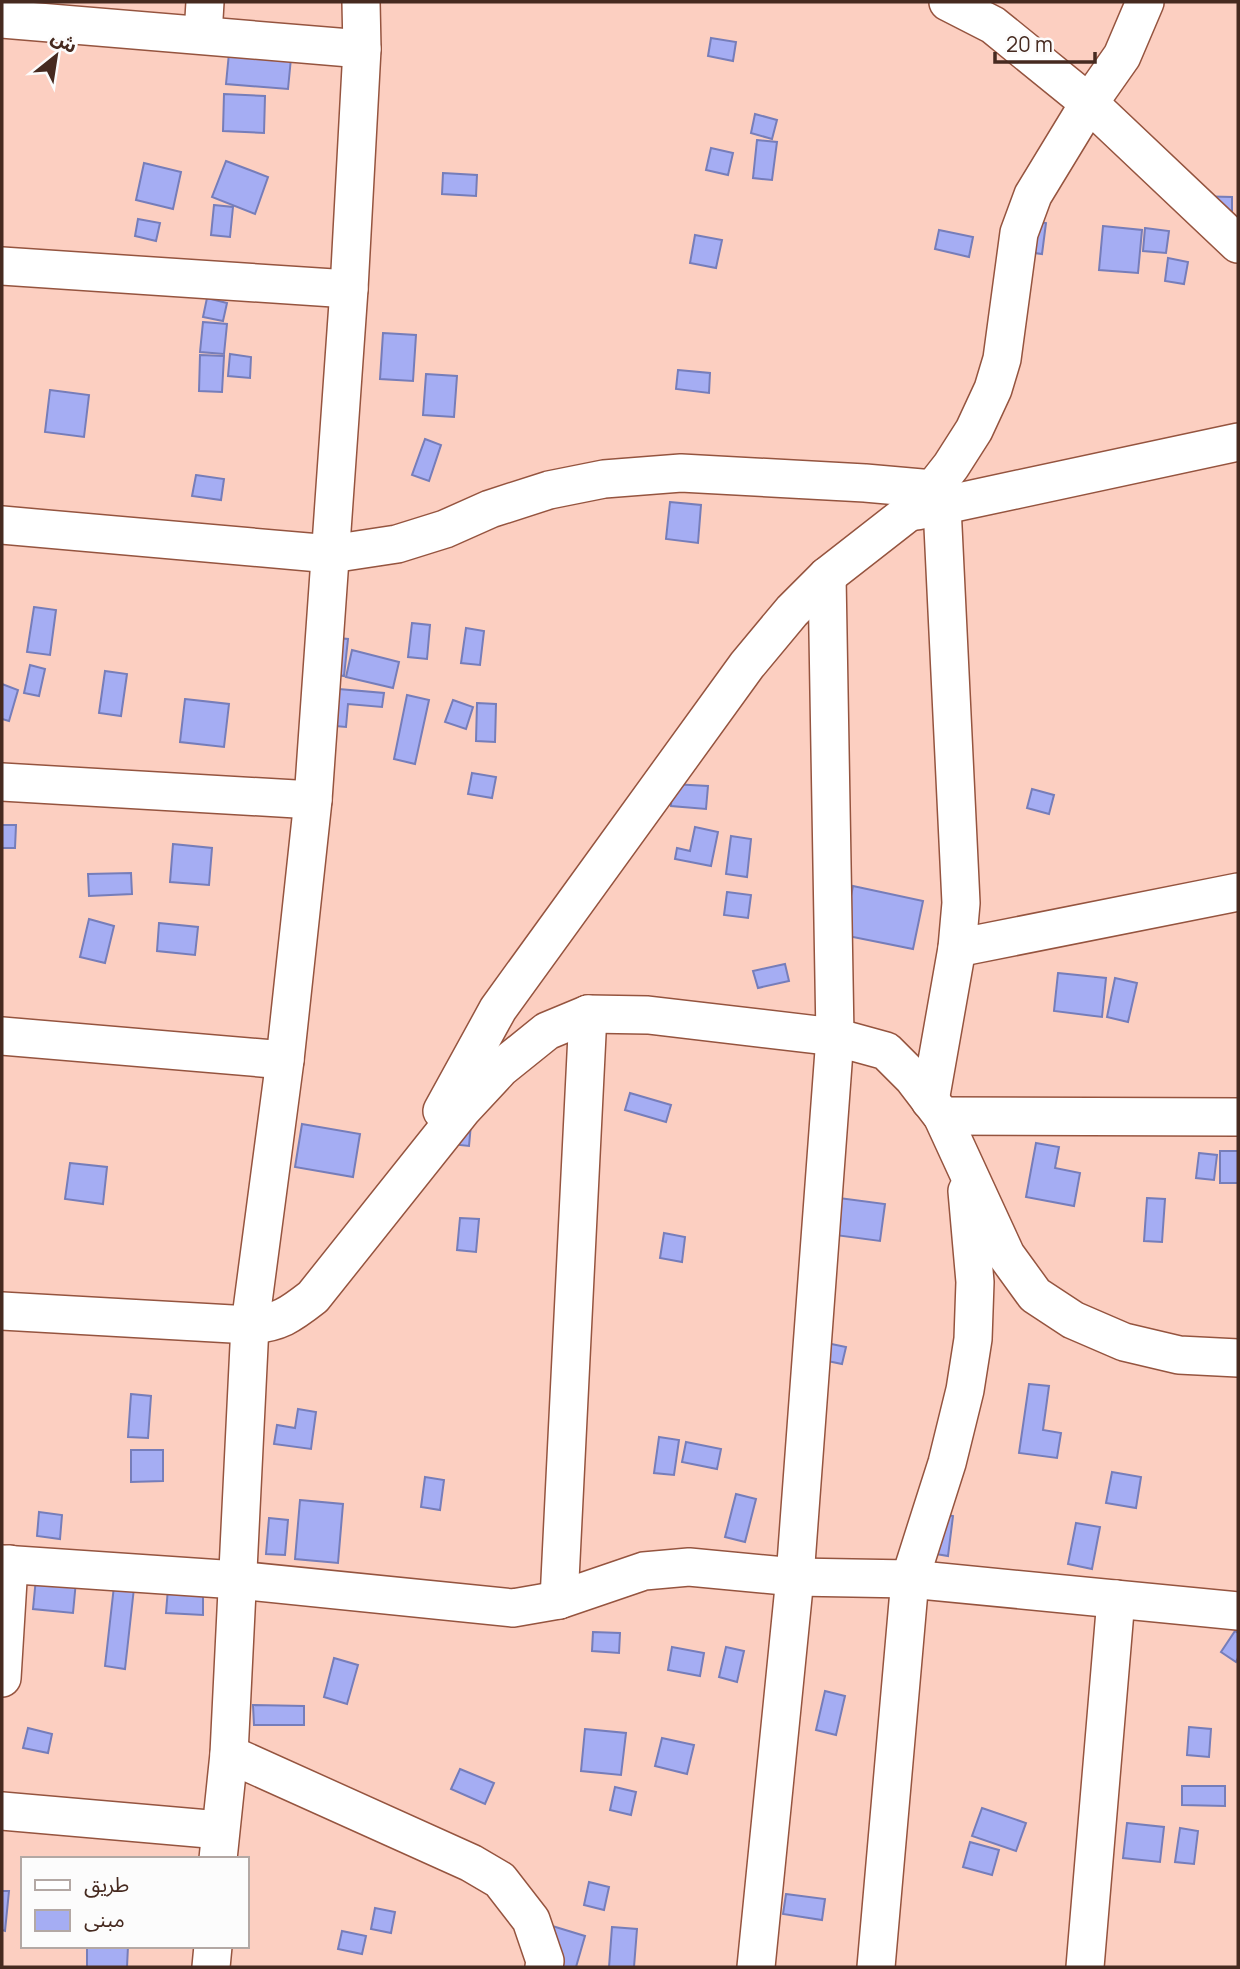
<svg xmlns="http://www.w3.org/2000/svg" width="1240" height="1969" font-family="Manrope,'Noto Sans Arabic',sans-serif">
	<style>
		.building { fill: #a5adf3; stroke: #767db9; stroke-width: 2 }
		.lines { fill: none; stroke-linecap: round; stroke-linejoin: round }
		.street-casing { stroke: #95543f; stroke-width: 40 }
		.street { stroke: #fff; stroke-width: 37 }
	</style>
	<rect width="100%" height="100%" fill="#fccfc1"/>
	<g class="building">
		<path d="M711,38l25,4 -3,19 -25,-5z"/>
		<path d="M229,53l62,5 -3,31 -62,-5z"/>
		<path d="M224,94l41,2 -1,37 -41,-2z"/>
		<path d="M755,114l22,6 -5,19 -21,-6z"/>
		<path d="M757,140l20,2 -5,38 -19,-2z"/>
		<path d="M711,148l22,5 -5,22 -22,-5z"/>
		<path d="M226,161l42,16 -13,37 -43,-17z"/>
		<path d="M144,163l37,9 -8,37 -37,-9z"/>
		<path d="M443,173l34,2 -1,21 -34,-2z"/>
		<path d="M1192,196l40,1v19z"/>
		<path d="M214,205l19,2 -3,30 -19,-2z"/>
		<path d="M138,219l22,4 -4,18 -21,-5z"/>
		<path d="M1017,219l29,4 -4,31 -29,-4z"/>
		<path d="M1103,226l39,4 -4,43 -39,-3z"/>
		<path d="M1145,228l24,3 -3,22 -23,-2z"/>
		<path d="M939,230l34,7 -4,20 -34,-8z"/>
		<path d="M695,235l27,5 -6,28 -26,-5z"/>
		<path d="M1168,258l20,4 -4,22 -19,-3z"/>
		<path d="M207,298l20,5 -4,18 -20,-4z"/>
		<path d="M203,322l24,2 -3,30 -24,-2z"/>
		<path d="M383,333l33,2 -3,46 -33,-2z"/>
		<path d="M230,354l21,3 -1,21 -22,-2z"/>
		<path d="M200,355l24,1 -2,36 -23,-1z"/>
		<path d="M678,370l32,3 -1,20 -33,-4z"/>
		<path d="M426,374l31,2 -3,41 -31,-2z"/>
		<path d="M50,390l39,5 -5,42 -39,-5z"/>
		<path d="M425,439l16,6 -12,36 -17,-6z"/>
		<path d="M196,475l28,4 -3,21 -29,-4z"/>
		<path d="M670,502l31,3 -3,38 -32,-4z"/>
		<path d="M34,607l22,3 -6,45 -23,-3z"/>
		<path d="M412,623l18,2 -3,34 -19,-2z"/>
		<path d="M466,628l18,3 -4,34 -19,-2z"/>
		<path d="M328,637l20,2 -4,37 -19,-3z"/>
		<path d="M352,650l47,12 -6,26 -47,-11z"/>
		<path d="M30,665l15,4 -6,27 -15,-3z"/>
		<path d="M105,671l22,3 -6,42 -22,-3z"/>
		<path d="M2,684l16,6 -9,31 -7,-2z"/>
		<path d="M327,688l57,5 -2,14 -34,-3 -2,23 -22,-2z"/>
		<path d="M407,695l22,5 -14,64 -21,-5z"/>
		<path d="M185,699l44,5 -5,43 -44,-5z"/>
		<path d="M453,700l20,7 -7,22 -21,-7z"/>
		<path d="M477,703l19,1 -1,38 -19,-1z"/>
		<path d="M472,773l24,4 -4,21 -24,-4z"/>
		<path d="M672,784l36,2 -2,23 -35,-3z"/>
		<path d="M1032,789l22,6 -5,19 -22,-6z"/>
		<path d="M2,825h14l-1,23h-13z"/>
		<path d="M695,827l23,5 -7,34 -36,-7 2,-11 13,3z"/>
		<path d="M731,836l20,3 -4,38 -21,-3z"/>
		<path d="M173,844l39,4 -3,37 -39,-3z"/>
		<path d="M131,873l1,21 -43,2 -1,-22z"/>
		<path d="M853,886l70,15 -10,48 -70,-14z"/>
		<path d="M727,892l24,3 -3,23 -24,-3z"/>
		<path d="M89,919l25,7 -9,37 -25,-6z"/>
		<path d="M159,923l39,4 -3,28 -38,-4z"/>
		<path d="M785,964l4,17 -31,7 -5,-17z"/>
		<path d="M1058,973l48,5 -4,39 -48,-6z"/>
		<path d="M1115,978l22,5 -9,39 -21,-5z"/>
		<path d="M630,1093l41,12 -5,17 -41,-12z"/>
		<path d="M472,1113l-3,33 -19,-2z"/>
		<path d="M302,1124l58,10 -7,43 -58,-10z"/>
		<path d="M1036,1143l23,4 -4,21 25,5 -6,33 -48,-9z"/>
		<rect x="1220" y="1151" width="18" height="32"/>
		<path d="M1199,1153l18,2 -3,25 -18,-2z"/>
		<path d="M70,1163l37,4 -4,37 -38,-5z"/>
		<path d="M839,1198l46,6 -5,37 -45,-6z"/>
		<path d="M1147,1198l18,1 -3,43 -18,-1z"/>
		<path d="M460,1218l19,1 -3,33 -19,-2z"/>
		<path d="M664,1233l21,4 -3,25 -22,-4z"/>
		<path d="M817,1341l29,6 -4,17 -29,-6z"/>
		<path d="M1029,1384l20,2 -6,44 18,3 -4,25 -38,-5z"/>
		<path d="M131,1394l20,2 -3,42 -20,-1z"/>
		<path d="M298,1409l18,3 -5,37 -37,-5 3,-19 18,3z"/>
		<path d="M659,1437l20,3 -5,35 -20,-2z"/>
		<path d="M686,1442l35,7 -4,20 -35,-7z"/>
		<path d="M131,1450h32v31l-32,1z"/>
		<path d="M1112,1472l29,5 -5,31 -30,-5z"/>
		<path d="M425,1477l19,3 -4,30 -19,-3z"/>
		<path d="M736,1494l20,5 -11,43 -20,-5z"/>
		<path d="M300,1500l43,4 -5,59 -43,-4z"/>
		<path d="M39,1512l23,3 -2,24 -23,-3z"/>
		<path d="M929,1512l24,4 -5,40 -24,-4z"/>
		<path d="M269,1518l19,2 -3,35 -19,-1z"/>
		<path d="M1076,1523l24,4 -8,42 -24,-5z"/>
		<path d="M36,1578l40,3 -3,32 -40,-4z"/>
		<path d="M114,1586l20,2 -9,81 -20,-3z"/>
		<path d="M168,1588l35,2v25l-37,-2z"/>
		<path d="M1235,1631l3,2v25l-2,4 -15,-10z"/>
		<path d="M593,1632l27,1 -1,20 -27,-2z"/>
		<path d="M672,1647l32,6 -4,23 -32,-6z"/>
		<path d="M726,1647l18,4 -7,31 -18,-5z"/>
		<path d="M334,1658l24,7 -11,39 -23,-7z"/>
		<path d="M825,1691l20,5 -9,39 -20,-5z"/>
		<path d="M253,1705l51,1v19h-50z"/>
		<path d="M1189,1727l22,2 -2,28 -22,-2z"/>
		<path d="M28,1728l24,6 -4,19 -25,-5z"/>
		<path d="M585,1729l41,4 -5,42 -40,-4z"/>
		<path d="M662,1738l32,7 -7,29 -32,-8z"/>
		<path d="M460,1769l34,14 -9,21 -34,-15z"/>
		<path d="M1182,1786h43v20l-43,-1z"/>
		<path d="M615,1787l21,5 -5,23 -21,-5z"/>
		<path d="M982,1808l44,15 -10,28 -44,-15z"/>
		<path d="M1127,1823l37,4 -4,35 -37,-4z"/>
		<path d="M1180,1828l18,3 -4,33 -19,-2z"/>
		<path d="M970,1842l29,8 -7,25 -29,-8z"/>
		<path d="M589,1882l20,5 -5,23 -20,-5z"/>
		<path d="M2,1891h7l-4,40 -3,-1z"/>
		<path d="M786,1894l39,5 -3,21 -39,-6z"/>
		<path d="M375,1908l20,4 -4,21 -20,-4z"/>
		<path d="M549,1925l36,11 -9,31h-12l-25,-8z"/>
		<path d="M612,1927l25,2 -3,38h-25z"/>
		<path d="M342,1931l24,5 -4,18 -24,-5z"/>
		<path d="M87,1946h41l-1,21h-40z"/>
	</g>
	<g class="lines">
		<defs>
			<g id="street">
				<path d="M948,2l45,23 96,78 149,141"/>
				<path d="M2,19l360,30"/>
				<path d="M203,35l2,-33"/>
				<path d="M2,266l347,23"/>
				<path d="M917,511l321,-69"/>
				<path d="M2,525l329,29 66,-10 48,-15 45,-20 59,-19 55,-11 77,-6 184,10 68,6"/>
				<path d="M2,782l311,18"/>
				<path d="M957,948l281,-56"/>
				<path d="M2,1036l283,24"/>
				<path d="M930,1101l27,-153 4,-45 -19,-397"/>
				<path d="M442,1111l56,-102 249,-344 45,-54 35,-35 82,-64 24,-23 18,-23 23,-36 19,-41 9,-30 17,-126 14,-38 56,-92 33,-47 23,-54"/>
				<path d="M942,1116l296,1"/>
				<path d="M2,1311l248,14c29,-2 40,-10 63,-28l149,-187 39,-42 46,-37 41,-17 60,1 187,22 51,14 27,27 29,38 64,139 29,40 38,25 51,22 55,13 59,3"/>
				<path d="M2,1564l235,16 276,28 46,-8 85,-29 45,-4 106,10 115,2 328,32"/>
				<path d="M559,1600l29,-586"/>
				<path d="M2,1678l7,-114"/>
				<path d="M229,1754l242,109 29,17 31,40 14,41 -1,6"/>
				<path d="M2,1811l218,19"/>
				<path d="M218,1859l11,-105 21,-429 35,-265 28,-260 36,-511 13,-240 -1,-47"/>
				<path d="M211,1967l2,-21"/>
				<path d="M756,1967l39,-390 40,-540 -8,-461"/>
				<path d="M876,1967l34,-388 37,-116 18,-73 8,-51 2,-57 -8,-91"/>
				<path d="M1085,1967l31,-368"/>
			</g>
		</defs>
		<use href="#street" class="street-casing"/>
		<use href="#street" class="street"/>
	</g>
	<rect width="1240" height="1969" fill="none" stroke="#462a20" stroke-width="7"/>
	<rect x="21" y="1857" width="228" height="91" fill="#fcfcfc" stroke="#b3a8a4" stroke-width="2"/>
	<rect x="35" y="1880" width="35" height="10" fill="#ffffff" stroke="#b3a8a4" stroke-width="2"/>
	<text x="84" y="1892" font-size="21" fill="#462a20">طريق</text>
	<rect x="35" y="1910" width="35" height="21" fill="#a5adf3" stroke="#b3a8a4" stroke-width="2"/>
	<text x="84" y="1927" font-size="21" fill="#462a20">مبنى</text>
	<g transform="translate(56 56) rotate(30)" stroke="#fcfcfc" stroke-width="5" paint-order="stroke">
	<path d="M0-5L12 26L0 18L-12 26Z" fill="#462a20"/>
	<text y="-10" font-size="19" font-weight="bold" text-anchor="middle" fill="#462a20">ش</text>
	</g>
	<path d="M995 52v10h100v-10" fill="none" stroke="#462a20" stroke-width="3.5"/>
	<text x="1006" y="52" font-size="21" fill="#462a20" stroke="#fcfcfc" stroke-width="5" paint-order="stroke">20 m</text>
</svg>
